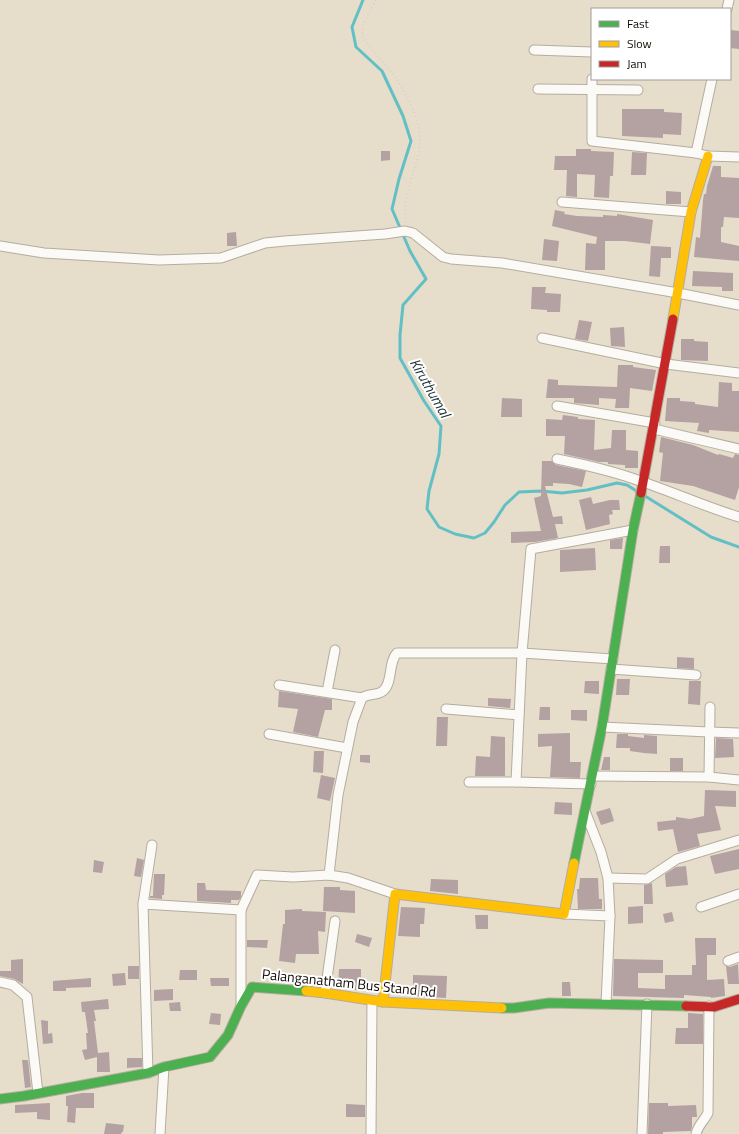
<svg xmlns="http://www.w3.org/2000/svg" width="739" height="1134" font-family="'Titillium Web',sans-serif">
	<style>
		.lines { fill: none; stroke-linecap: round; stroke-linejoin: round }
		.stream { stroke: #62c0c5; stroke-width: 3 }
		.building { fill: #b4a1a1 }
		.street-casing { stroke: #b4ad9f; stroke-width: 11 }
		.fast-casing { stroke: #b4ad9f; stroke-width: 11 }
		.slow-casing { stroke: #b4ad9f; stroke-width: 11 }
		.jam-casing { stroke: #b4ad9f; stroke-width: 11 }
		.path { stroke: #d2d0cb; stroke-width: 1.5; stroke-dasharray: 1 3; stroke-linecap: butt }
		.street { stroke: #fbfaf7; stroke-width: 9 }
		.fast { stroke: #4caf50; stroke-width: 9 }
		.slow { stroke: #ffc107; stroke-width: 9 }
		.jam { stroke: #c62828; stroke-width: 9 }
		.labels { text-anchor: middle; stroke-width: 4; stroke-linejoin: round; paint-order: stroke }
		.street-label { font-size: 14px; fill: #100a02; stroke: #fff }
		.water-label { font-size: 15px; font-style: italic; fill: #21373a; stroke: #fff }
	</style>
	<rect width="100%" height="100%" fill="#e6ddcb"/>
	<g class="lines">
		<g class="stream">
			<path d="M363,0l-11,27 4,20 26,24 21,45 8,25 -12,38 -7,30 18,42 16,28 -23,26 -3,30v23l24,43 17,25 -2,28 -10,37 -2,18 12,18 16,7 19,4 11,-5 9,-11 11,-17 14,-13 22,-1 21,2 25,-3 30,-7 10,2 11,7"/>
			<path d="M645,496l66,41 28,10"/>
		</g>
	</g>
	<g class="building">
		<path d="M731,30l8,1v18l-9,-1z"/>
		<path d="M622,109h42v3l18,1 -1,22 -18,-1v4l-41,-2z"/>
		<path d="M576,149h15v2l23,1 -1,24h-3l-1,22 -15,-1 1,-22 -18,-1v23l-11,-1 1,-26h-13l1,-14h21z"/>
		<path d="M381,151h9v9l-9,1z"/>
		<path d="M632,152l15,1 -1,22h-15z"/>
		<path d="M713,166h8v11l18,1v40l-15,-1 -1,10h-2v15l18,4v15l-45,-4 2,-20 4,1 3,-38 1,-6h2l1,-8z"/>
		<path d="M666,191l15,1v12h-15z"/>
		<path d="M555,210l10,2 -1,2 13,2 26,1v-2l14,1v-2l36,6 -3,24 -25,-3h-20v29h-20l1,-27 10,1 1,-7 -45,-11z"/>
		<path d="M236,232l1,14h-10v-13z"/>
		<path d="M544,239l15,2 -2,20 -15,-1z"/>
		<path d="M651,246l20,1v11h-10l-1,19 -11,-1z"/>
		<path d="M693,271l40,2v18h-11v-4l-30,-1z"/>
		<path d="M532,287h14l-1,6 16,1 -1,18h-13v-2l-16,-1z"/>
		<path d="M579,320l13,2 -4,19 -13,-2z"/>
		<path d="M624,327l1,20 -14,-1 -1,-18z"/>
		<path d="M681,339h13v2l14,1v19l-27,-1z"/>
		<path d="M618,365h15v2l23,3 -4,21 -22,-3 -1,20h-14l1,-9 -17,-1v7l-25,-2v-5h-28l2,-19 10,1v5l59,2z"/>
		<path d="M719,382l13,1v8h7v41l-30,-2v3l-12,-2 2,-8 -34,-2 2,-23h13v3l15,1v2l23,3z"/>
		<path d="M502,398l20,1v18h-21z"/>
		<path d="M563,415l15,2v2l17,1 -1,30 17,-2 1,-18h14v20l12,1v17h-13v-3l-17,-1v-2h-9l-35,-8 1,-18h-19v-17l16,1z"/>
		<path d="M661,437l32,8 25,10 1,-1 14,4 2,-4 4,1v32l-4,13 -42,-14 -33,-5 3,-28 -4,-1z"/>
		<path d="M542,461h10l4,4 30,6 -4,16 -13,-3 -16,-1v3h-8l8,31 9,-1 1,8h-8l3,14 -23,4 -24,1v-11l30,-1 -7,-33 7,-2z"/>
		<path d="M591,497l2,7 17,-4h9l1,10h-8l1,4 -4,1 1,9 -24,6 -7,-30z"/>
		<path d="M623,538l-1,11h-12v-9z"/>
		<path d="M660,546h10v17h-11z"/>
		<path d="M595,548l1,22 -36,2v-22z"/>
		<path d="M677,657l17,1v11l-17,-1z"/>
		<path d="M617,679h13l-1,16h-13z"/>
		<path d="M585,681h14v13l-15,-1z"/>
		<path d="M689,681h12l-1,24 -12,-1z"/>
		<path d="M279,691l53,8v11h-7l-7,27 -25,-5 5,-23 -20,-2z"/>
		<path d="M488,698l23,1 -1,9 -22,-2z"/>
		<path d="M540,707h10v13h-11z"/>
		<path d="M571,710h16v11l-16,-1z"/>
		<path d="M437,717h11l-1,29h-11z"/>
		<path d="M570,733v29h11l-1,16 -30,-1 2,-31 -14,1v-13z"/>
		<path d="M617,734h11v2l16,2v-3l13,1v18l-13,-1 -14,-2v-3h-14z"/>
		<path d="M491,736l14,1v39h-30l1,-20 14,1z"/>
		<path d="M716,738l17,1 1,18 -19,1z"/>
		<path d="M314,751h10l-1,22 -10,-1z"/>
		<path d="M360,755h10v8l-10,-1z"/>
		<path d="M604,757h6v13h-9z"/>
		<rect x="670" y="758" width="13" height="13"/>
		<path d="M321,775l14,3 -5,23 -13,-3z"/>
		<path d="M705,790l31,1v16l-21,-1 6,24 -24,4 3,12 -22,6 -5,-23 -15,2 -1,-9 19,-2v-3l14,2 14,-3z"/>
		<path d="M555,802l17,1v12l-18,-1z"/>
		<path d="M610,808l4,13 -13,4 -5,-13z"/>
		<path d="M739,849v20l-24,5 -5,-18z"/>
		<path d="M137,858l7,2 -3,17 -7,-1z"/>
		<path d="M94,860l10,2 -2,11 -9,-1z"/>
		<path d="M686,866l2,19 -22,2 -1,-13 11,-7z"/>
		<path d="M154,874h11l-1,21h-2v4l-12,-1v-2h3z"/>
		<path d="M580,878h18l1,21h3v10h-24l-1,-20h2z"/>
		<path d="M431,879l27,1v14l-28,-3z"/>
		<path d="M197,883h8l1,7 35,1v6l-2,3h-8v3l-34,-2z"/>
		<path d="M652,883l1,21h-9v-19z"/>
		<path d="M324,887h16v3l15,1v22l-32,-2z"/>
		<path d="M643,906v17l-15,1v-17z"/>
		<path d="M401,907l24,1 -1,16h-4v13l-22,-1z"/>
		<path d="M302,909v2l24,1 -1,20 -7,-1 1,23h-23l-1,9 -16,-2 4,-37h2v-14z"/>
		<path d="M672,912l2,9 -9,2 -2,-9z"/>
		<path d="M475,915h13v14h-12z"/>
		<path d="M357,934l15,4 -3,9 -14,-5z"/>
		<path d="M695,938h21v17h-9v25l17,-1 1,17 -14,2v-1l-27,-2v3l-71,-2 1,-37 49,1v13h-25v15l27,1v-14h27v-10h4z"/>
		<path d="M247,940h21l-1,8 -20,-1z"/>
		<path d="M23,959v25l-9,-5 -14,-3v-5h11v-11z"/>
		<path d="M738,964l1,20h-11l-2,-18 4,1z"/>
		<rect x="128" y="966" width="11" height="13"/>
		<path d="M339,969h22v22l-23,-4z"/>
		<path d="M180,970h17v10h-18z"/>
		<path d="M125,973l1,12 -13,1 -1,-12z"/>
		<path d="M413,975l34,1 -1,22 -33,-2z"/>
		<path d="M91,978v9l-25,1v3h-13v-10z"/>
		<path d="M210,978h19v8h-18z"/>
		<path d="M562,982h8l1,14h-9z"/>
		<path d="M173,989v11l-19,1v-11z"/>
		<path d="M108,999l1,10 -15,1 2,11h-2l4,32 11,-1 1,20h-13v-15l-12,3 -3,-10 5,-1 -1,-16h2l-3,-21h-3l-1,-10z"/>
		<path d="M180,1002l1,9h-11l-1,-8z"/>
		<path d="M211,1013l10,1 -1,11 -11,-1z"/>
		<path d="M688,1013l15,1v30h-28l1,-16h12z"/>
		<path d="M41,1020l7,1v13l4,-1 1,10 -10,1z"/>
		<path d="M127,1058h15v9l-15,1z"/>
		<path d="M22,1060h6l3,27 -6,1z"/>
		<path d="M82,1093h12v15h-18l-1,15 -8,-1 1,-16h-2v-10z"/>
		<path d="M50,1103v17l-13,-1v-7l-22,1v-8z"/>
		<path d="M649,1103h19v3l28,-1 1,12h-5v10l-1,4 -28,1v2h-15z"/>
		<path d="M346,1104l19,1v12h-19z"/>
		<path d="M106,1123l18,2 -1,7h-1l-1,2h-17z"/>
	</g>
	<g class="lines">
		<defs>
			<g id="street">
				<path d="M727,9l2,-9"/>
				<path d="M534,50l58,2"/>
				<path d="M592,79v62l104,12 12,3 31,1"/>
				<path d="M538,89l100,1"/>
				<path d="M696,153l16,-74"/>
				<path d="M562,202l129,10"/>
				<path d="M0,246l44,7 115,7 62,-2 44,-15 20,-2 100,-7 20,-3 8,2 30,24 8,2 51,4 176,30 61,12"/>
				<path d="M542,338l124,26 73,9"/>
				<path d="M557,406l98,17"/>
				<path d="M654,429l85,20"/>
				<path d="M557,459c29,6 57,12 86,23 32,11 63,25 96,35"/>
				<path d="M611,669l85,6"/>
				<path d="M279,685l83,13"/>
				<path d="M327,692l8,-42"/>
				<path d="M446,709l73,6"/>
				<path d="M602,727l107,5 30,1"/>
				<path d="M269,734l78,14"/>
				<path d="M592,776l117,1 30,3"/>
				<path d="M709,777l1,-70"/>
				<path d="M469,782h47"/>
				<path d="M591,784l-75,-2 6,-129 9,-104 102,-19"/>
				<path d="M585,811l16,41 7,26 2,38"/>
				<path d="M329,875l9,-80 15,-73 9,-24c6,-5 15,-2 21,-7 10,-8 5,-29 14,-38h125l91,6"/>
				<path d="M608,878l39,1 30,-20 62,-19"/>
				<path d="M143,904l9,-59"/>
				<path d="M701,907l38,-13"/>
				<path d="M241,910l16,-35 36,2 36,-2 19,3 47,16"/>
				<path d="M564,914l46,2 -4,88"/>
				<path d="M728,961l11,-4"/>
				<path d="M0,982l13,3 14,12 11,96"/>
				<path d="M325,993l10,-72"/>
				<path d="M148,1073l-5,-169 98,6v95"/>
				<path d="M160,1134l4,-67"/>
				<path d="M371,1134l1,-133"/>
				<path d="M642,1134l5,-130"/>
				<path d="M696,1134c2,-9 8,-13 12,-21l1,-107"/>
			</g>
			<g id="fast">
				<path d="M574,863l28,-136 31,-197 8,-37"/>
				<path d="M502,1008h12l35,-5 137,3"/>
				<path d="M0,1099l24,-3 124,-23 16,-6 46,-10 18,-22 13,-29 11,-19 54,4"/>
			</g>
			<g id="slow">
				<path d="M673,319l18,-107 17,-56"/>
				<path d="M306,991l19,2 58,9 119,6"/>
				<path d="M383,1002l12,-108 169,20 10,-51"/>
			</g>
			<g id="jam">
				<path d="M641,493l32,-174"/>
				<path d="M686,1006l28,1 25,-8"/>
			</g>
		</defs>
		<use href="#street" class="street-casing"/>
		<use href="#fast" class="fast-casing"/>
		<use href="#slow" class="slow-casing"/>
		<use href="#jam" class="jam-casing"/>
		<path class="path" d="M376,0l-13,24 -1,12c5,7 11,15 17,22 5,5 10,10 14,16 16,23 33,54 25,82 -5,22 -16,43 -12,66"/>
		<use href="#street" class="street"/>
		<use href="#fast" class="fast"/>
		<use href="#slow" class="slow"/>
		<use href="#jam" class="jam"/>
	</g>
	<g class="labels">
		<g class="street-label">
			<text transform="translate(349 983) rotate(6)" y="5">Palanganatham Bus Stand Rd</text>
		</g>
		<g class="water-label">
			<text transform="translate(430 388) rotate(60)" y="5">Kiruthumal</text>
		</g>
	</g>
	<rect x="591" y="8" width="140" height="72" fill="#ffffff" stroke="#9f9d9a"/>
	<rect x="599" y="21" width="20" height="6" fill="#4caf50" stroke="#9f9d9a"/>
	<text x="627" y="28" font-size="12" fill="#100a02">Fast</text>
	<rect x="599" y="41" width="20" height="6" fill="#ffc107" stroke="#9f9d9a"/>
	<text x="627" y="48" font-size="12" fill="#100a02">Slow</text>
	<rect x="599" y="61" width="20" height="6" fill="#c62828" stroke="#9f9d9a"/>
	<text x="627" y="68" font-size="12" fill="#100a02">Jam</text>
</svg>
